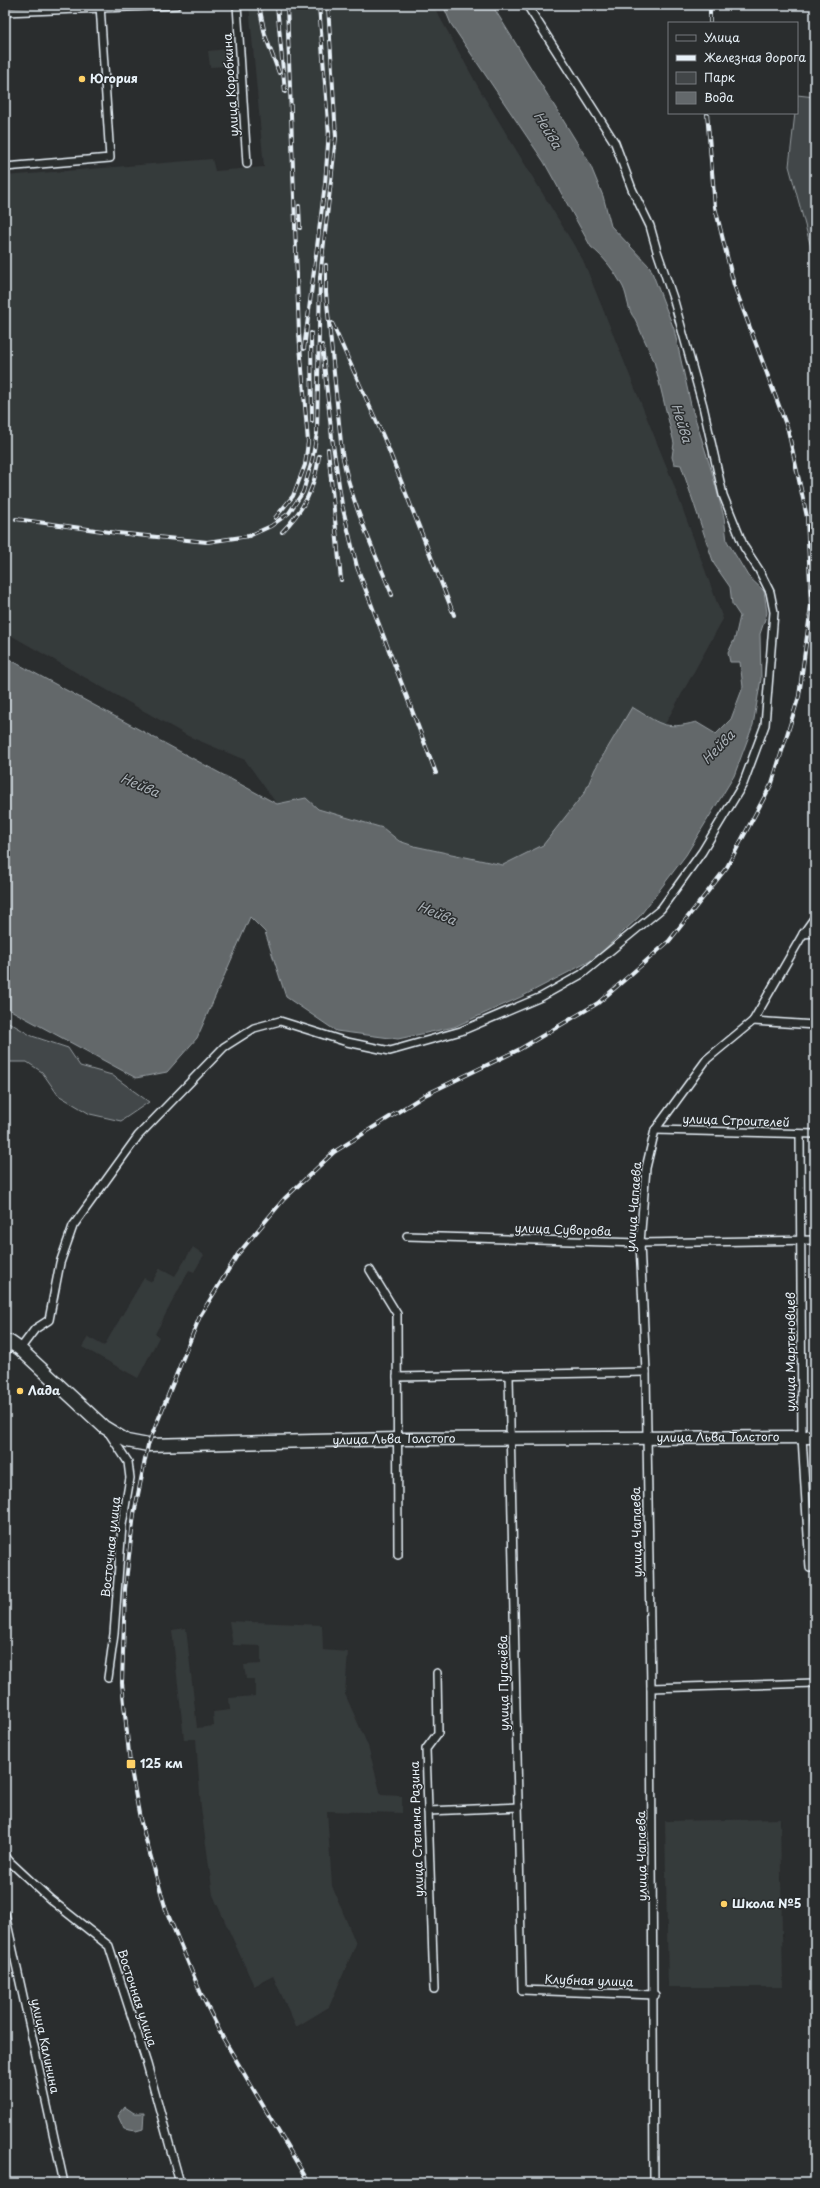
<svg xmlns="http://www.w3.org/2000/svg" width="820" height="2188" font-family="'Playpen Sans',sans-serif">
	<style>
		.built { fill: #363a3b }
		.green { fill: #424648; stroke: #959ca0 }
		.water { fill: #63686b; stroke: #989fa3 }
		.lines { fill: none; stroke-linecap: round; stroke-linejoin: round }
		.street-casing { stroke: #e8f1f8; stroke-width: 10 }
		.primary-casing { stroke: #e8f1f8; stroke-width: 15 }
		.street { stroke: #2a2d2e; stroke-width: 7 }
		.primary { stroke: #2a2d2e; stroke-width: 12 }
		.rail-casing { stroke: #e8f1f8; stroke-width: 4 }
		.rail { stroke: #2a2d2e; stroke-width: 2.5; stroke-dasharray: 8; stroke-linecap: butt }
		.poi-dot { fill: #ffd166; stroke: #2a2d2e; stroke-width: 1.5 }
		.labels { text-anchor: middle; stroke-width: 3; stroke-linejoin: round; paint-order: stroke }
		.poi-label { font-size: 12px; font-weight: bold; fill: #e8f1f8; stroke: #2a2d2e; text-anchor: start }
		.street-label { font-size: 12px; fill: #e8f1f8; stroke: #2a2d2e }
		.water-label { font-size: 13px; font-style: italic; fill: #acb3b9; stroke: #2a2d2e }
	</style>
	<rect width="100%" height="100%" fill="#2a2d2e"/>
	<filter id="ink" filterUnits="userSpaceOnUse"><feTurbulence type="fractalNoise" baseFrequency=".025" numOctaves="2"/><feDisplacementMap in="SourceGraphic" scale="8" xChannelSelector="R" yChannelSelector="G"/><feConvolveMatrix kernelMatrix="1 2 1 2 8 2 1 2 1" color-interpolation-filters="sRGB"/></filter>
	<g filter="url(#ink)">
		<g class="built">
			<path d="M249,5h184l48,87 102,168 89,220 51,139 -59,107 -32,-18 -37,61 -10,23 -42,54 -40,19 -89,-19 -15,-5 -16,-13 -65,-19 -12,-11 -29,6 -32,-44 -57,-24 -183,-104v-456l207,-17 3,12 49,-4z"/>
			<path d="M226,49l1,17 -17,1 -2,-16z"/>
			<path d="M193,1247l11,8 -10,17 -5,-2 -34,64 4,3 -21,41 -56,-31 6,-10 16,9 40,-68 8,4 8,-14 15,8z"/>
			<path d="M229,1621l93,4 1,25 25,2 -3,42 23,52 13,49 21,1v17l-75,-2 5,75 24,58 -27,63 -33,20 -23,-51 -19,10 -41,-91 -12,-87 -5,-69h-12l-12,-109 14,-2 11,100 17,-2 -1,-14 17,-2 -1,-12 26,-2v-17h-9l-2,-14 17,-1v-18l-28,-1z"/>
			<path d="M780,1819l3,168h-115l-3,-166z"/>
		</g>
		<g class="green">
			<path d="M797,95l18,2v165l-26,-96 6,-53h2z"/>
			<path d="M5,1020l27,16 36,12 12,18 32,9 37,27 -28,19 -31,-7 -32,-19 -16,-23 -15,-10h-19l-3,2z"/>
		</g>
		<g class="water">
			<path d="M443,5h49l97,157 14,34 8,30 39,41 24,62 17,76 20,64 13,48 3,24 21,35 16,15 3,22 -7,21 1,45 -8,46 -19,51 -48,79 -47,62 -45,42 -73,38 -67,30 -56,12 -62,-8 -50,-34 -21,-65 -15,-15 -53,121 -30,34 -31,6 -131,-71v-350l272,147 29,-6 12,11 65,19 16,13 15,5 89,19 40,-20 42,-53 10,-23 37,-62c27,16 32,24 64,15l20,12 15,-15 12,-32 -3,-25h-10l-2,-9 7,-15 5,-22 -8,-12 -2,-17 -16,-23 -33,-99 -7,-1 -2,-7 2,-14 -20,-82 -19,-42c-8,-9 -7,-22 -12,-32 -8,-15 -19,-30 -32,-40l-47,-85 -93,-138z"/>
			<path d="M125,2107l9,6h10l-1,16 -7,2 -12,-2 -6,-13z"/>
		</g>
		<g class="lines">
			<defs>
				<g id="street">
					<path d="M237,5l10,159"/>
					<path d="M5,12l172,-7"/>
					<path d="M5,167l105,-9 -10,-153"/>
					<path d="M803,934l12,-1"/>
					<path d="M753,1021l62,4"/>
					<path d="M655,1130l160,4"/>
					<path d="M800,1134l2,303 8,131"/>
					<path d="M407,1236l233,7 175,-3"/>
					<path d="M370,1270l27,44 1,241"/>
					<path d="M20,1349l15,-20 14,-9 11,-57 13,-37 65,-90 86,-89 30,-19 26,-7 67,21 43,9 71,-20 80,-34 41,-23 79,-65 41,-57 41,-68 22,-59 9,-113 -4,-20 -11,-22 -15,-23 -21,-52 -20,-89 -29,-105 -17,-50 -7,-25 -18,-37 -17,-46 -88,-138"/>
					<path d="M509,1376l13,614 133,5"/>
					<path d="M397,1377l249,-5"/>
					<path d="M108,1678l6,-44 8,-109 8,-47 -2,-16 -19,-29"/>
					<path d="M651,1688l164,-5"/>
					<path d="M428,1811l90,-4"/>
					<path d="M5,1855l4,6 41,38 59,47 38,118 33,119"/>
					<path d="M5,1869l4,-8"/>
					<path d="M5,1914l59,269"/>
					<path d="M434,1989l-8,-240 12,-16 -1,-60"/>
					<path d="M654,2183l-3,-495 -5,-316 -6,-129 6,-75 9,-38 52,-71 46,-38 50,-87 12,-17"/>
				</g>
				<g id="primary">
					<path id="s1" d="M5,1348l5,-6 10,7 84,78 23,14 21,4 249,-6 418,-2"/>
				</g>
			</defs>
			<use href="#street" class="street-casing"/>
			<use href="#primary" class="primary-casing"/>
			<use href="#street" class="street"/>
			<use href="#primary" class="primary"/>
			<defs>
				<g id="rail">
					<path d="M259,5l6,30 14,38"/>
					<path d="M277,5l8,87"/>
					<path d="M319,5l10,131"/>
					<path d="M710,23v-18"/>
					<path d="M299,206l1,22"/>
					<path d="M326,265v28l16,160c9,50 31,95 50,142"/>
					<path d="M332,323l52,115 70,177"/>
					<path d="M311,333l1,88"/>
					<path d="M322,345l10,93 10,67 15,62 79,206"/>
					<path d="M304,349l21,-165 4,-53"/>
					<path d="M328,449l13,131"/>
					<path d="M275,518l18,-22 12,-31 3,-23 -9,-109 -12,-328"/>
					<path d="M16,519l101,14 90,9 42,-6 22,-10 18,-13 14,-21 9,-31 5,-28 3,-156 16,-140 -8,-132"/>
					<path d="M282,532c23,-24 32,-42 37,-76"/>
					<path d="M309,2183l-86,-145 -21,-42 -36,-86 -26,-91 -10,-55 -8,-81 3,-94 9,-75 14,-69 52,-129 38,-62 46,-55 50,-47 91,-57 95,-46 78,-46 71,-62 58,-74 45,-84 27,-87 12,-90 -4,-89 -19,-87 -54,-145 -19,-78 -8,-94"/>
				</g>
			</defs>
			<use href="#rail" class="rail-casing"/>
			<use href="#rail" class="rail"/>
		</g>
	</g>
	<g class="poi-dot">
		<circle cx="82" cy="79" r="4"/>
		<circle cx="20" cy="1391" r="4"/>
		<rect x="126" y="1759" width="10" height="10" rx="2"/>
		<circle cx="724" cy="1904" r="4"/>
	</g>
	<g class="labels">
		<g class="poi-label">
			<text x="90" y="83">Югория</text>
			<text x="28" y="1395">Лада</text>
			<text x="140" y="1768">125 км</text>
			<text x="732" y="1908">Школа №5</text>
		</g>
		<g class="street-label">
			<text transform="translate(231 85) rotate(-94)" y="4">улица Коробкина</text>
			<text transform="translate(736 1121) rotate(2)" y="4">улица Строителей</text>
			<text transform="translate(634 1207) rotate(-86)" y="4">улица Чапаева</text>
			<text transform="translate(563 1230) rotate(2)" y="4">улица Суворова</text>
			<text transform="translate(791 1352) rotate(-90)" y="4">улица Мартеновцев</text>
			<text dy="4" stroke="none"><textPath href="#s1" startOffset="753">улица Льва Толстого</textPath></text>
			<text dy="4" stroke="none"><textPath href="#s1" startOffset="429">улица Льва Толстого</textPath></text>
			<text transform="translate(637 1532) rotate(-91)" y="4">улица Чапаева</text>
			<text transform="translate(111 1547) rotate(-84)" y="4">Восточная улица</text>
			<text transform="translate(504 1683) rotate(-91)" y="4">улица Пугачёва</text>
			<text transform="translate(417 1829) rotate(-92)" y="4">улица Степана Разина</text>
			<text transform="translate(642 1856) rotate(-91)" y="4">улица Чапаева</text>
			<text transform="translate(589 1981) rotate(2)" y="4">Клубная улица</text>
			<text transform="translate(137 1998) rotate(72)" y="4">Восточная улица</text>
			<text transform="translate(45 2046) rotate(78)" y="4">улица Калинина</text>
		</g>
		<g class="water-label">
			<text transform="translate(548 130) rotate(59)" y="5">Нейва</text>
			<text transform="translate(682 423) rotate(73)" y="5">Нейва</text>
			<text transform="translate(718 747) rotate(-46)" y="5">Нейва</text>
			<text transform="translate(140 785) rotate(23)" y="5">Нейва</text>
			<text transform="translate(437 913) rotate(22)" y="5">Нейва</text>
		</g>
	</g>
	<rect width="820" height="2188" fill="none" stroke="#2a2d2e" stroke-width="20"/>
	<rect x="10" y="10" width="800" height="2168" fill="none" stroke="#e8f1f8" stroke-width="1.5" filter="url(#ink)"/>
	<rect x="668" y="22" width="130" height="92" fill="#2a2d2e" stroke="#767b7f"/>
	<rect x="676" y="35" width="20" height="6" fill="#2a2d2e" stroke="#767b7f"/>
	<text x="704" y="42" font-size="12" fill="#e8f1f8">Улица</text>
	<rect x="676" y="55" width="20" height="6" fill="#e8f1f8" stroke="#767b7f"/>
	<text x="704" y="62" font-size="12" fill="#e8f1f8">Железная дорога</text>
	<rect x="676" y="72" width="20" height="12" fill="#424648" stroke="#767b7f"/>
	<text x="704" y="82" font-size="12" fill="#e8f1f8">Парк</text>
	<rect x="676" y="92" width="20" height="12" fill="#63686b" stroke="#767b7f"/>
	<text x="704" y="102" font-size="12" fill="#e8f1f8">Вода</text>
</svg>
